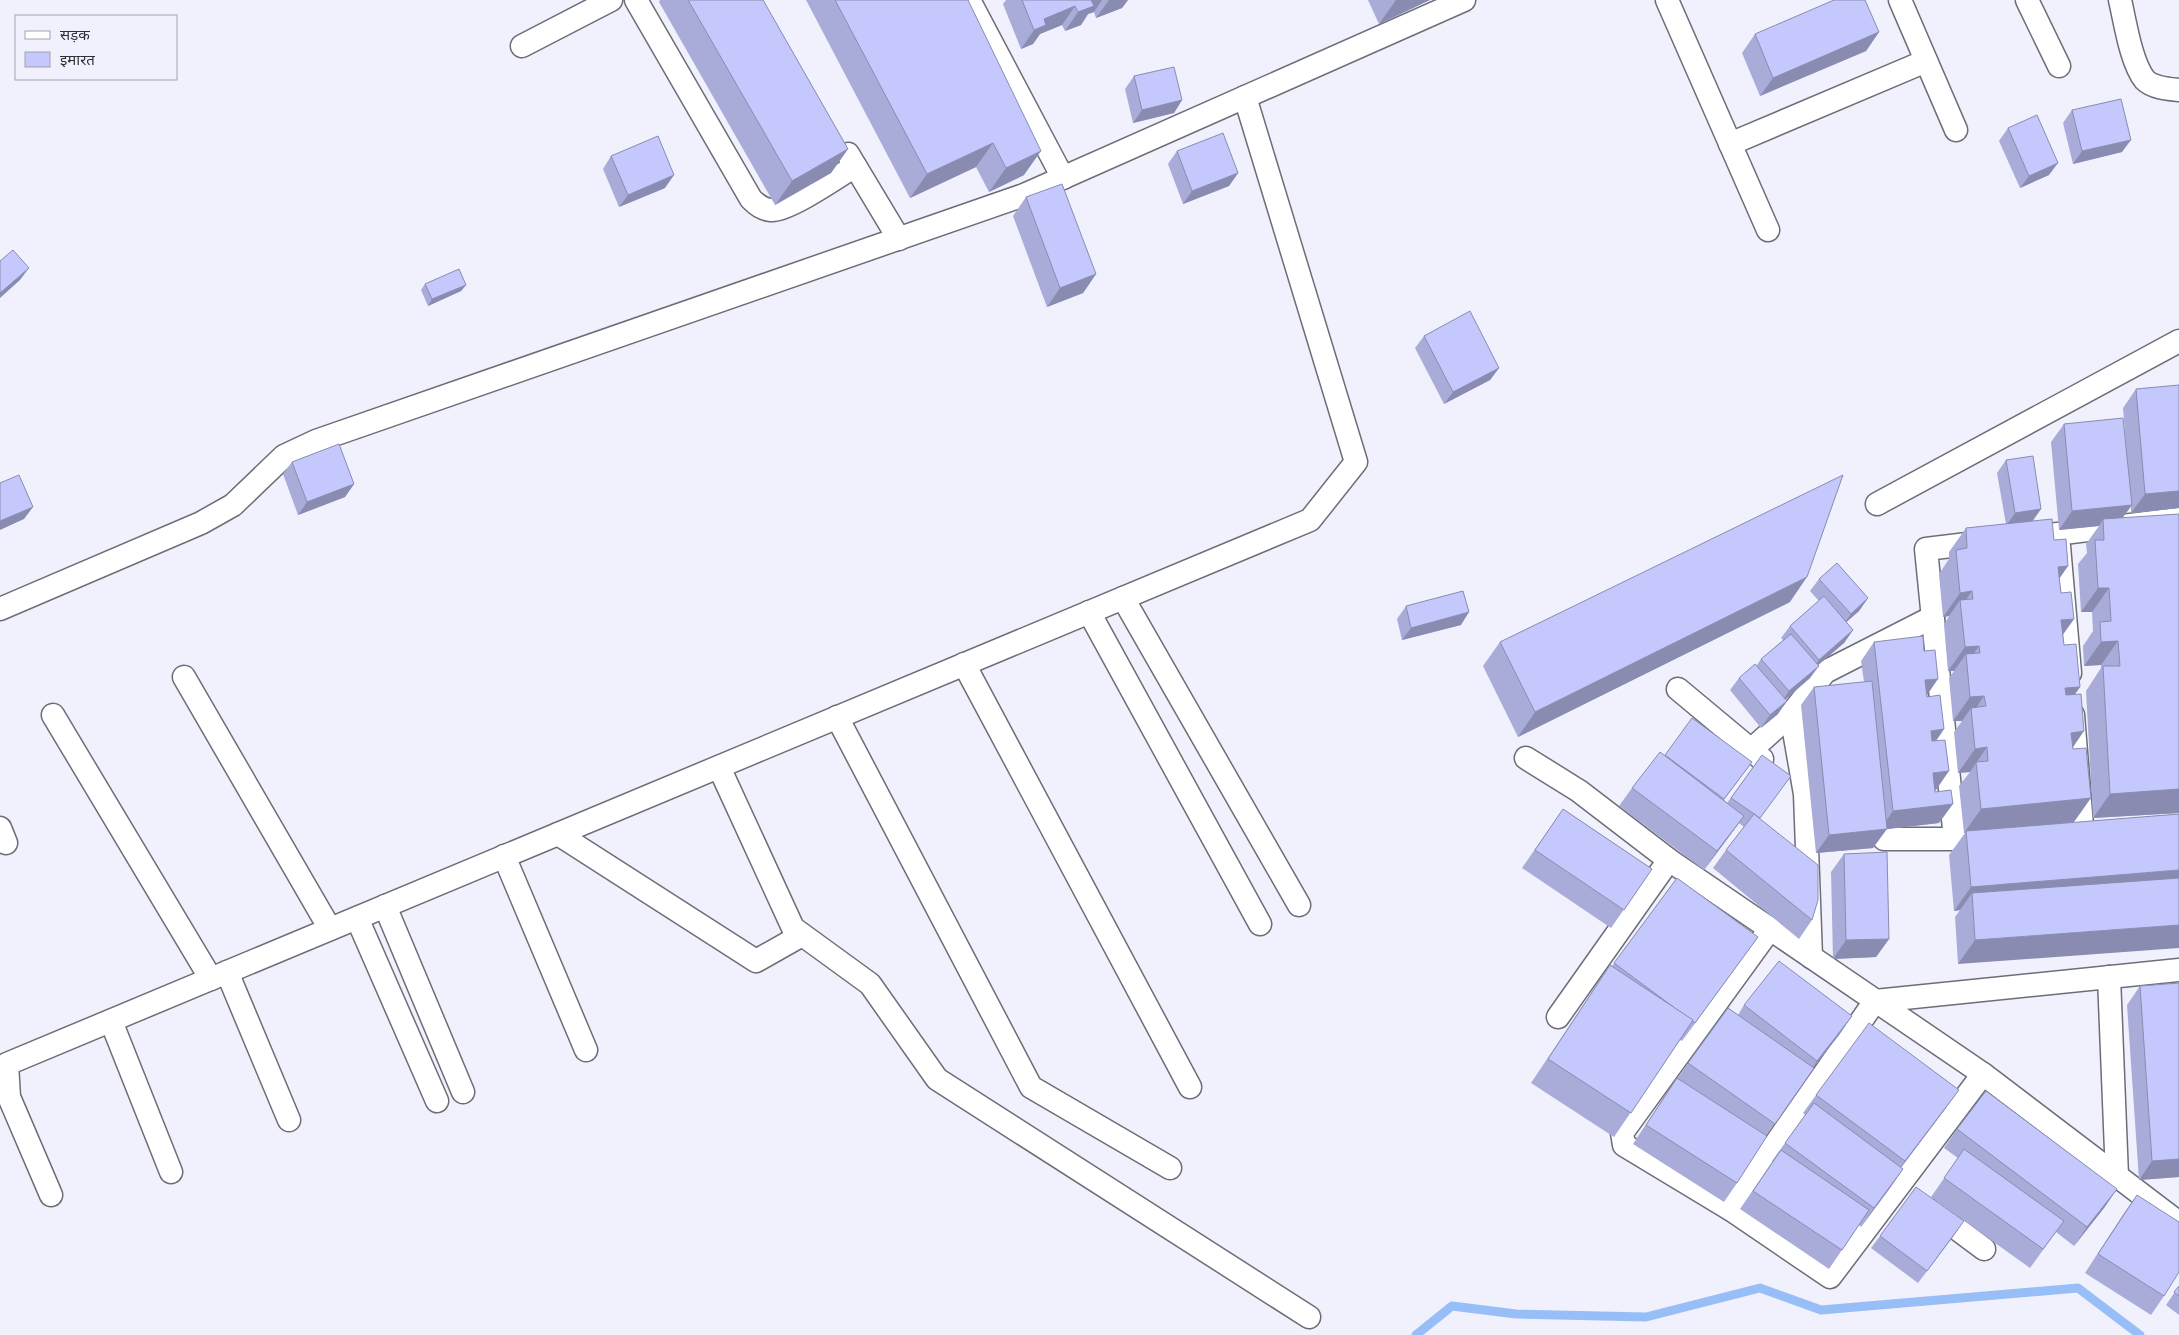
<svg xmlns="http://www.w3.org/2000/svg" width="2179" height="1335" font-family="Signika,'Noto Sans Devanagari',sans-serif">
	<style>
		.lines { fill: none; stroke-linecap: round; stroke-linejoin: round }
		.stream { stroke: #98bef7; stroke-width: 9 }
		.minor-casing { stroke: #6c6d77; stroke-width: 25 }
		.minor { stroke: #fff; stroke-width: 22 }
		.wall { fill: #a9acd9 }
		.shaded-wall { fill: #898cb0 }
		.building { fill: #c4c8fc; stroke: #898cb0 }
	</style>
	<rect width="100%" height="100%" fill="#f0f1fc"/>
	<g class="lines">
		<path class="stream" d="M1416,1335l36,-29 64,8 130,3 114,-29 61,22 257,-22 62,47"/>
		<defs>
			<g id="minor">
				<path d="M636,0l115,199c6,6 11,10 20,11 16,2 68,-34 84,-44"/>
				<path d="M969,0l94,178"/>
				<path d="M1667,0l101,230"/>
				<path d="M1900,0l56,130"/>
				<path d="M2027,0l32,66"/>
				<path d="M2120,0c5,21 11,63 25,80 8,8 24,9 34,10"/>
				<path d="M522,46l89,-46"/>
				<path d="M1730,144l196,-83"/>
				<path d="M848,154l51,85"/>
				<path d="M1877,504l302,-163"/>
				<path d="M2024,538l155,-19"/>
				<path d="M1984,542l-58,7 29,290 35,-3"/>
				<path d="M2059,546l11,127"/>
				<path d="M1123,598l176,307"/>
				<path d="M0,609l201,-86 32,-18 51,-49 32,-15 708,-246 440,-195"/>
				<path d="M1089,612l171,312"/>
				<path d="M964,664l226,423"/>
				<path d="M184,677l146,252"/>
				<path d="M1678,689l84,70"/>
				<path d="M1791,714l14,80 6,163"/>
				<path d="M53,715l158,264"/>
				<path d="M2073,715l9,111"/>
				<path d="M837,717l194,370 139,81"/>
				<path d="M1751,750l40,-36 34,-42 108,-55"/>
				<path d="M1526,758l53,33 90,69 314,214 196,149"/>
				<path d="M719,767l74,161 77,56 67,95 372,238"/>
				<path d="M0,828l6,15"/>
				<path d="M558,834l198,127 46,-26"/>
				<path d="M1884,839h71"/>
				<path d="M504,856l82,194"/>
				<path d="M385,906l78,186"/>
				<path d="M357,918l80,183"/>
				<path d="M1770,929l-148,204 2,12 106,64 100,68 153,-203"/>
				<path d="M227,972l62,148"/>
				<path d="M2109,977l8,199"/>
				<path d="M1558,1017l111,-157"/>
				<path d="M111,1021l60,151"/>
				<path d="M51,1195l-42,-98 -2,-33 1303,-544 46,-58 -111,-365"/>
				<path d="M1730,1209l145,-208 304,-31"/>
				<path d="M1933,1211l51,38"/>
			</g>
		</defs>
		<use href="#minor" class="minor-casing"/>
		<use href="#minor" class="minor"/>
	</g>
	<g class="wall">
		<path d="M660,0h103l85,149 -17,24 -56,32 -116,-203z"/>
		<path d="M806,0h162l56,175 -35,17 -13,-25 -66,31z"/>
		<path d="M1006,0h122l-6,8 -26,10 -2,-6 -6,2 -7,11 -16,6 -3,-6 -22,9 -7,10 -12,5 -18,-45z"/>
		<path d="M1368,0h62l-51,24z"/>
		<path d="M1879,32l-13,19 -106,45 -18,-43 13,-19z"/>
		<path d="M1134,76l48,24 -8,13 -41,10 -8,-34z"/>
		<path d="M2072,110l50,42 -49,12 -10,-41z"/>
		<path d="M2008,128l41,47 -29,13 -21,-47z"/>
		<path d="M1177,151l61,22 -9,13 -46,18 -15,-40z"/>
		<path d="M611,156l54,32 -46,19 -16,-38z"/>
		<path d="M1026,197l70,77 -13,19 -36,14 -34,-91z"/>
		<path d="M425,284l41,1 -5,6 -33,15 -7,-16z"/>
		<path d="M1424,336l75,32 -9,12 -46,24 -29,-56z"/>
		<path d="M2179,385v123l-48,5v-7l-9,12 57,-4v299l-86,5 -7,-127 15,-23v-3l-17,1 -1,-20 10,-15 -1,-19h-11l-3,-48 9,-11 -1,-9 13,-18 -40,4 -8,-88 13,-18 62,21 -3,-37 13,-19z"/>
		<path d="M2006,460l35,49 -8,12 21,19 14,26 -9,13 2,14 13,26 -11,15 1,11 16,42 -5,7 -2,54 1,74 -29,3 134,-11 -221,150 -3,-47 5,-7 -6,1 -5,-56 16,-22h-1l-5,-47 11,-14 -12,1 -4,-41 8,-11h-9l-4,-43 5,-7h-6l-4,-46 5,-9 -6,1 -4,-43 10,-15v-7l17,-24 40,-4 -9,-51z"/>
		<path d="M292,462l62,22 -9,13 -47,18 -15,-41z"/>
		<path d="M1819,579l49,19 -9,13 -13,11 7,8 -9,13 -26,22 -8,13 -24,21 -8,15 -17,14 -31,-38 9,-12 18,-13 4,-6 22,-19 -2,-2 9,-12 29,-25 -9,-10z"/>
		<path d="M1790,602l-272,135 -35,-71 17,-24z"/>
		<path d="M1406,606l55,19 -59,15 -5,-21z"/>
		<path d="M1874,642l53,53 17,34 -8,12 -1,49 4,33 -53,6 -13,19 -57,5 -15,-148 13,-18 50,-5 -3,-21z"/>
		<path d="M1762,755l-2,64 52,101 -13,19 -86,-71 13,-18 18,-23 -5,-4 -35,47 -85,-64 13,-18 33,-32 87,6 -28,38 3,3z"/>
		<path d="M1563,809l89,60 -41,59 -89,-60z"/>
		<path d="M1844,854l45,85 -13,18 -43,2 -2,-87z"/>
		<path d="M1677,878l81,59 -76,104 -2,-1 -66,97 -83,-54 79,-118 2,1z"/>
		<path d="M2179,983v194l-40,3 -12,-175 13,-19z"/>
		<path d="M1744,1005l108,11 -13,19 -26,33 -47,68 -29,47 -13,19 -91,-58 31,-47 64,-89 10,7z"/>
		<path d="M1816,1095l130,13 -45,60 2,1 -13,19 -29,39 -2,-2 -30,44 -89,-60 32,-47v-1l33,-46 -2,-2z"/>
		<path d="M1957,1129l160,60 -13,19 -30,38 -18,-14 -26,36 -99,-71 27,-39 -14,-10z"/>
		<path d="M2137,1195l27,101 -13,19 -66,-42 39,-60z"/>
		<path d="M1955,1234l-37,49 -47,-35 9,-12z"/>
		<path d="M2179,1286v29l-13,-10z"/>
	</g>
	<g class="shaded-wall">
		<path d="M1091,0h11l-8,12 -6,2 -7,11 -16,6 13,-19z"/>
		<path d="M1109,0h19l-6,8 -26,10z"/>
		<path d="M1396,0h34l-51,24z"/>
		<path d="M1075,6l-13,19 -22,9 -7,10 -12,5 13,-19 10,-11z"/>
		<path d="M1879,32l-13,19 -106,45 13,-18z"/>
		<path d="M1182,100l-8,13 -41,10 9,-13z"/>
		<path d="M2131,140l-9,12 -49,12 9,-13z"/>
		<path d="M993,143l-17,24 -66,31 17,-24z"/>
		<path d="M848,149l-17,24 -56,32 17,-24z"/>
		<path d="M1041,151l-17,24 -35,17 17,-24z"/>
		<path d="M2058,163l-9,12 -29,13 9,-12z"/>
		<path d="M1238,173l-9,13 -46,18 9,-13z"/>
		<path d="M674,175l-9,13 -46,19 9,-12z"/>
		<path d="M29,268l-9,12 -20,18v-5z"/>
		<path d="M1096,274l-13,19 -36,14 13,-19z"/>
		<path d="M466,285l-5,6 -33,15 4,-7z"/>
		<path d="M1499,368l-9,12 -46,24 9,-12z"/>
		<path d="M354,484l-9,13 -47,18 9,-13z"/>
		<path d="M2179,491v17l-48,5 14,-19z"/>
		<path d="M2132,505l-14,19 -15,-5 -4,7 -40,4 13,-19z"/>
		<path d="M33,507l-9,12 -24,11v-9z"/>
		<path d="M2041,509l-9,12 -26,5 9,-13z"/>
		<path d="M2068,566l-17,24 7,-23z"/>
		<path d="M1807,577l-17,25 -272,135 17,-25z"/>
		<path d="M2098,588h11l-17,24h-11z"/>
		<path d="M1972,591l-11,16 -1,-7 -11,16 -6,1 17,-24z"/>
		<path d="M1868,598l-9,13 -17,15 9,-12z"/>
		<path d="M1469,612l-8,13 -59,15 9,-12z"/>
		<path d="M2074,619l-17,24 4,-23z"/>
		<path d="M1853,630l-9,13 -34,29 9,-12z"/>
		<path d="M2118,641l-17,24 -17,1 17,-24z"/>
		<path d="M1979,646l-12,17 -1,-9 -12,17h-6l17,-24z"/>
		<path d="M1819,666l-9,12 -30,26 9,-13z"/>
		<path d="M1938,679l-13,19v-18z"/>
		<path d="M2080,687l-17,24 2,-23z"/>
		<path d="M1984,696l-12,18 -1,-6 -9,13h-9l17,-24z"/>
		<path d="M1787,701l-9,13 -17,14 9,-13z"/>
		<path d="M1944,729l-13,19v-17z"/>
		<path d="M2084,731l-17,25 4,-23z"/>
		<path d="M1987,747l-17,25 -12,1 17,-24z"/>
		<path d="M1949,771l-13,19 -16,1 13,-18z"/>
		<path d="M2179,789v24l-86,5 17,-24z"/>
		<path d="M2091,798l-17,24 -107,11 -1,-2 -1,2h-1l17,-24z"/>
		<path d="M1953,804l-14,19 -59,7 13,-19z"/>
		<path d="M1744,816l-13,18 -27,36 13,-19z"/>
		<path d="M1887,829l-14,19 -57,5 13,-18z"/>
		<path d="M2179,870v23h-207l-12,17 -6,1 17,-24z"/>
		<path d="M2179,925v23l-221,16 17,-24z"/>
		<path d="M1758,937l-13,18 -63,86 13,-18z"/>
		<path d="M1889,939l-13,18 -43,2 13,-19z"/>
		<path d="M1852,1016l-13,19 -35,45 13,-19z"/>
		<path d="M1959,1090l-13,18 -54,71 13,-18z"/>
		<path d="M2179,1159v18l-40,3 13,-19z"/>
		<path d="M1903,1169l-13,19 -29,39 13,-19z"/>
		<path d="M2117,1189l-13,19 -30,38 13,-19z"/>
		<path d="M1964,1221l-9,13 -37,49 9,-12z"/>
	</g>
	<g class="building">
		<path d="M688,0h75l85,149 -56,32z"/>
		<path d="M835,0h133l73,151 -35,17 -13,-25 -66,31z"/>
		<path d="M1022,0h69l3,6 -16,6 -3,-6 -31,13 2,6 -12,5z"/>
		<path d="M1834,0h31l14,32 -106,46 -18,-44z"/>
		<path d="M1174,67l8,33 -40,10 -8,-34z"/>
		<path d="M2121,99l10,41 -49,11 -10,-41z"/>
		<path d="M2037,115l21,48 -29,13 -21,-48z"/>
		<path d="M1223,133l15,40 -46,18 -15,-40z"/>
		<path d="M658,136l16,39 -46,20 -17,-39z"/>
		<path d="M1062,184l34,90 -36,14 -34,-91z"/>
		<path d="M13,250l16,18 -29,25v-32z"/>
		<path d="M459,269l7,16 -34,14 -7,-15z"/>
		<path d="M1470,311l29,57 -46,24 -29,-56z"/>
		<path d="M2179,385v106l-34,3 -9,-105z"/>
		<path d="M2123,418l9,87 -60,6 -8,-87z"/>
		<path d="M339,444l15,40 -47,18 -15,-40z"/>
		<path d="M2033,456l8,53 -26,4 -9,-53z"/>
		<path d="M19,475l14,32 -33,14v-38z"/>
		<path d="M1843,475l-36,102 -272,135 -35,-70z"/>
		<path d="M2179,514v275l-69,5 -7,-128h17l-2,-25 -17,1 -1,-20 11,-1 -2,-33h-11l-3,-48h9l-1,-21z"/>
		<path d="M2052,519l2,21 12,-1 2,27 -10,1 3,26 10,-1 3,27 -13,1 3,25 12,-1 4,43 -15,1 1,7 15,-1 3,37 -13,2 2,16 13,-1 5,50 -110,11 -5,-47 12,-1 -1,-14 -12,2 -4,-41 15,-2 -2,-10 -14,1 -4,-43 14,-1 -1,-7 -14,1 -5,-47 13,-1 -1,-8 -12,2 -4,-43 11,-2 -1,-20z"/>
		<path d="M1837,563l31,35 -17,16 -32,-35z"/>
		<path d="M1463,591l6,21 -58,16 -5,-22z"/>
		<path d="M1824,596l29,34 -34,30 -29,-34z"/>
		<path d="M1791,634l28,32 -30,25 -28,-32z"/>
		<path d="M1923,636l1,15 11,-1 3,29 -13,1 2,17 13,-2 4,34 -13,2 1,10 13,-1 4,31 -16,2 2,19 16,-2 2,14 -60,7 -19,-169z"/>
		<path d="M1755,664l32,37 -17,14 -31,-37z"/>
		<path d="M1872,681l15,148 -58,6 -15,-148z"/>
		<path d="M1692,718l60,44 -28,37 -59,-44z"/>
		<path d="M1660,752l84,64 -27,35 -85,-63z"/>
		<path d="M1762,755l29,21 -31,42 -29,-20z"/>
		<path d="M1563,809l89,60 -28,41 -89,-60z"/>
		<path d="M1754,814l64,51v35l-6,20 -86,-70z"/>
		<path d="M2179,814v56l-208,17 -5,-56z"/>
		<path d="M1887,852l2,87 -43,1 -2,-86z"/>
		<path d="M1677,878l81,59 -63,86 -81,-60z"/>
		<path d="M2179,878v47l-204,15 -3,-47z"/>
		<path d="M1779,961l73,55 -35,45 -73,-56z"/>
		<path d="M1610,965l83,55 -62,93 -83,-54z"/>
		<path d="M2179,983v176l-27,2 -12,-175z"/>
		<path d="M1728,1008l86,60 -39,56 -87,-61z"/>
		<path d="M1869,1023l90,67 -54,71 -89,-66z"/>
		<path d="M1677,1078l90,58 -30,47 -91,-58z"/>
		<path d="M1986,1091l131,98 -30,38 -130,-98z"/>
		<path d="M1814,1103l89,66 -29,39 -89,-65z"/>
		<path d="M1964,1149l100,72 -21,28 -99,-71z"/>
		<path d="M1781,1150l88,60 -27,40 -89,-59z"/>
		<path d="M1916,1187l48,34 -37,50 -47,-35z"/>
		<path d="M2137,1195l42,27v50l-15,24 -66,-42z"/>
		<path d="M2179,1286v10l-5,-4z"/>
	</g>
	<rect x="15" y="15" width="162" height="65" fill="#f0f1fc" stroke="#a2a3ac"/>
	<rect x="25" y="31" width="25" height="8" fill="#ffffff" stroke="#a2a3ac"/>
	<text x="60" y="40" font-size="15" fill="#2e2e33">सड़क</text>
	<rect x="25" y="52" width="25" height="15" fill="#c4c8fc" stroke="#a2a3ac"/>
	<text x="60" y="65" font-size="15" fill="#2e2e33">इमारत</text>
</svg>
